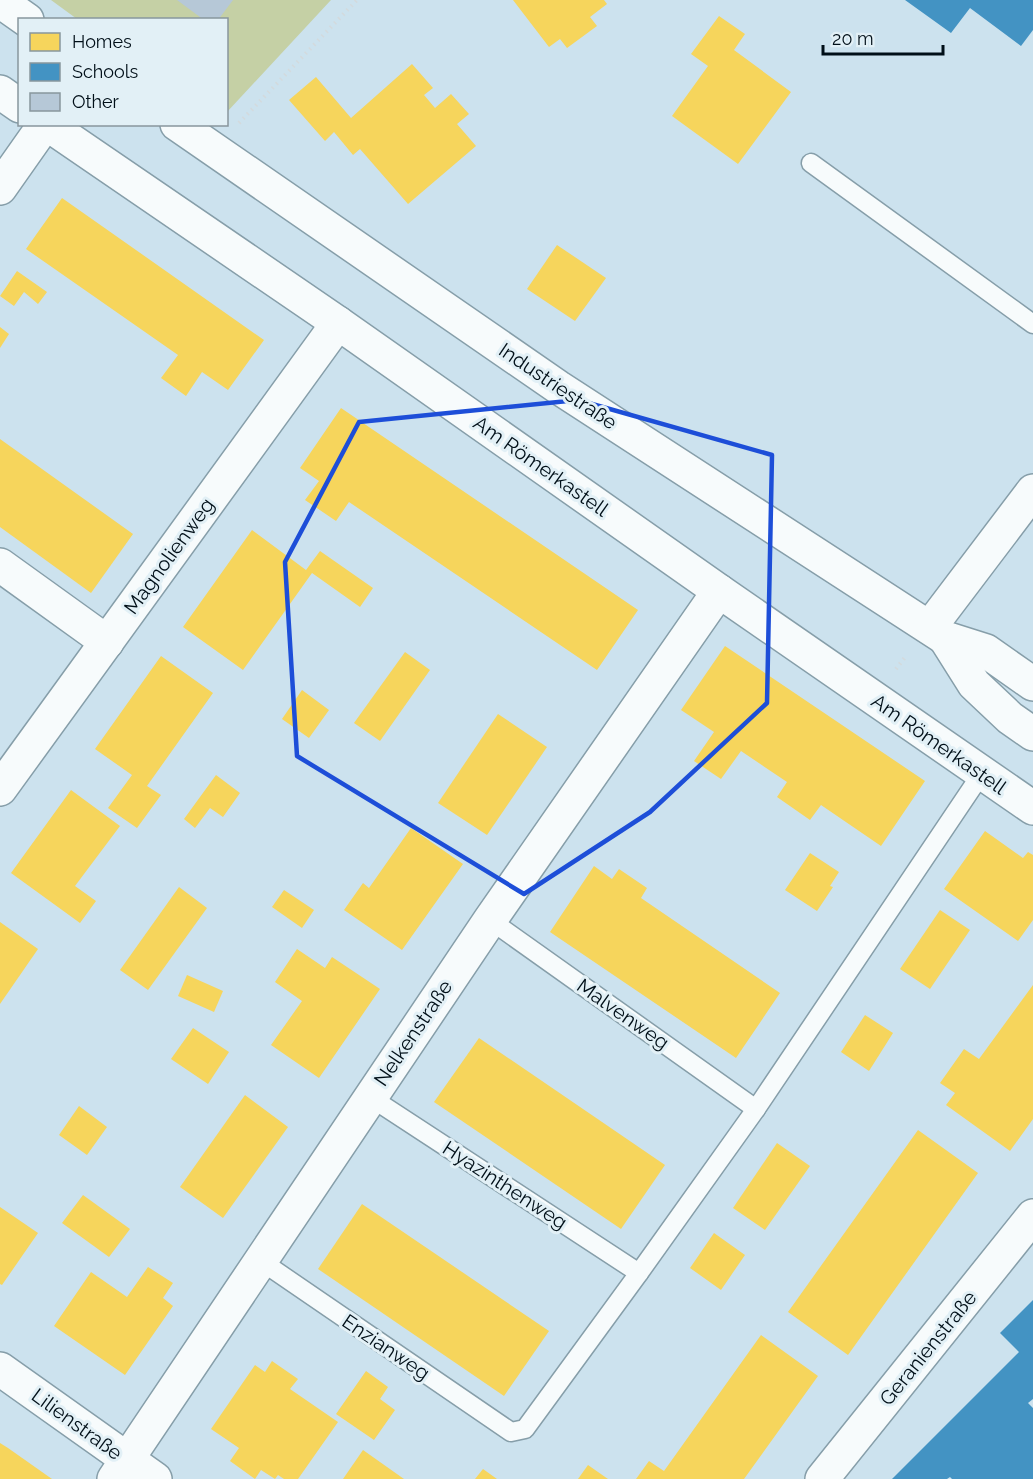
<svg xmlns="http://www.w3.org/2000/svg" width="1033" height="1479" font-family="Raleway,sans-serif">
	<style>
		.green { fill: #c5d0a5 }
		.homes { fill: #f6d55c }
		.schools { fill: #4393c3 }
		.building { fill: #b6c8d7 }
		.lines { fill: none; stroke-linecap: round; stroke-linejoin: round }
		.lane-casing { stroke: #869ea9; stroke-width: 21 }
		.street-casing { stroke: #869ea9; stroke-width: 36 }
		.path { stroke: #d3dadd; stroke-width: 4; stroke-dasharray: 1.5 4.5; stroke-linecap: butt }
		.lane { stroke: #f7fbfc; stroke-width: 18 }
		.street { stroke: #f7fbfc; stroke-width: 33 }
		.marked { fill: none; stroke: #1d4ed8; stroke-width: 4.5; stroke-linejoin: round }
		.labels { text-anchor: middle; stroke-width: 6; stroke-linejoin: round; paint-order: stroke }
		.street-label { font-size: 20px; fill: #000f18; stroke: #e2f0f6 }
	</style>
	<rect width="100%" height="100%" fill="#cce2ee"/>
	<path class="green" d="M51,0h280l-104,112 -1,-92 -149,-1z"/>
	<g class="homes">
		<path d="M513,0h91l3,4 -17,13 7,9 -30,22 -7,-9 -11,8z"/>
		<path d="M719,16l26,18 -11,16 57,42 -53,72 -66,-48 36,-50 -17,-12z"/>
		<path d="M412,64l21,24 -9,7 11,13 16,-14 18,20 -12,10 19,22 -68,58 -48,-55 -7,6 -19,-23 -9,9 -36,-41 27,-23 35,41z"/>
		<path d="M62,198l202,142 -36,50 -26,-18 -16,24 -25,-18 17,-23 -152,-106z"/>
		<path d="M557,245l49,33 -31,43 -48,-32z"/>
		<path d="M17,271l30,21 -9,12 -14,-12 -10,14 -14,-10z"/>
		<path d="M0,327l9,7 -9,14z"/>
		<path d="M341,408l297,202 -41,60 -248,-168 -13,19 -31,-21 14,-19 -19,-13z"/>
		<path d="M0,439l133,95 -42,59 -91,-66z"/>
		<path d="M252,530l54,40 14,-19 53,37 -13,19 -48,-34 -69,97 -60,-43z"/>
		<path d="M725,646l200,135 -44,65 -60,-41 -11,15 -33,-23 10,-15 -46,-31 -20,28 -27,-18 20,-29 -33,-22z"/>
		<path d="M405,652l25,18 -50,71 -26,-18z"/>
		<path d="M161,656l52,37 -66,93 14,9 -24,33 -29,-20 24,-33 -37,-26z"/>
		<path d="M302,690l27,20 -20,28 -27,-19z"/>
		<path d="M498,714l49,33 -60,88 -49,-32z"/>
		<path d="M216,775l24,18 -17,24 -13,-9 -15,20 -11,-9z"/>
		<path d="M71,790l49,36 -45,60 21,15 -16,22 -69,-50z"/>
		<path d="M411,828l52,36 -61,86 -58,-40 19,-27 6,5z"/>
		<path d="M985,831l38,27 5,-6 5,3v65l-15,21 -74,-52z"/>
		<path d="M810,853l29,19 -9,14 3,1 -16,24 -32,-21z"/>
		<path d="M594,866l18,13 7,-10 28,19 -6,10 139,95 -44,65 -186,-126z"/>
		<path d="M179,887l28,21 -59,82 -28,-20z"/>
		<path d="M284,890l30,20 -12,18 -30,-21z"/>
		<path d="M940,910l30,20 -40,59 -30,-20z"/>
		<path d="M0,922l38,27 -38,55z"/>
		<path d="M297,949l28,19 7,-11 48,32 -61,89 -48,-33 31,-44 -27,-19z"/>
		<path d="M187,975l36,16 -9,21 -36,-16z"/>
		<path d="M1033,985v134l-23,32 -64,-46 9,-12 -15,-10 24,-34 15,10z"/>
		<path d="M865,1015l28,18 -24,38 -28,-19z"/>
		<path d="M193,1028l36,24 -21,32 -37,-25z"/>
		<path d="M479,1038l186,127 -44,64 -187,-127z"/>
		<path d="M245,1095l43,32 -65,91 -43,-31z"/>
		<path d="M79,1106l28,21 -20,28 -28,-20z"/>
		<path d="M918,1130l60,43 -130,182 -60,-43z"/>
		<path d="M777,1143l33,23 -45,64 -32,-22z"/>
		<path d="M83,1195l47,34 -21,28 -47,-34z"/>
		<path d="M362,1204l187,127 -45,65 -186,-127z"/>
		<path d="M0,1207l38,26 -36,52 -2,-1z"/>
		<path d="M714,1233l31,22 -24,35 -31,-22z"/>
		<path d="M148,1267l25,16 -10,15 10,8 -48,69 -71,-49 37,-54 36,25z"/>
		<path d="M761,1335l57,41 -74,103h-108l13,-18 15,10z"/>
		<path d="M272,1361l26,18 -8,10 48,33 -40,57h-14l-6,-4 -3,4 -14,-9 -6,9 -25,-18 9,-13 -28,-19 44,-64 10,7z"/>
		<path d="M366,1371l22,16 -8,12 15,11 -21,30 -38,-26z"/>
		<path d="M0,1443l8,5 44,31h-52z"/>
		<path d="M363,1450l41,29h-61z"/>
		<path d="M588,1465l20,14h-30z"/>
		<path d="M483,1469l14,10h-22z"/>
	</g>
	<g class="schools">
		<path d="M905,0h128v30l-12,16 -51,-38 -19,25z"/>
		<path d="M1033,1300v99l-5,4 5,5v71h-81l-2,-2 -3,2h-55l127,-127 -19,-19z"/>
	</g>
	<path class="building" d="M177,0h56l-15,20h-14z"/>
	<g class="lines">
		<defs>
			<g id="lane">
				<path d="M811,163l222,161"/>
				<path d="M490,920l266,189"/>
				<path d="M370,1097l269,176"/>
				<path d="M261,1261l250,171 14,-3 114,-156 117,-164 226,-336"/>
			</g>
			<g id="street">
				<path d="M0,1l27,19"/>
				<path d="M0,92l20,14"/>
				<path d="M47,124l291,199 381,268 314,217"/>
				<path d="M177,124l381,263 387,251 41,13 47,33"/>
				<path d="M0,188l45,-64"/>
				<path d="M0,565l107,77"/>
				<path d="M930,627l103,-136"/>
				<path d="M945,638l29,46 36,34 23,16"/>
				<path d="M0,789l338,-466"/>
				<path d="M0,1369l155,110"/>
				<path d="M114,1479l376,-559 229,-329"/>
				<path d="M822,1479l211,-263"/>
			</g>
		</defs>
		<use href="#lane" class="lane-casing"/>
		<use href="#street" class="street-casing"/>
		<g class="path">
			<path d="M239,123l118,-123"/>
			<path d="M896,669l10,-13"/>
		</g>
		<use href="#lane" class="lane"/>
		<use href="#street" class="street"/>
	</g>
	<path class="marked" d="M578,400l194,55 -5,248 -117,109 -126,82 -227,-138 -12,-194 74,-140z"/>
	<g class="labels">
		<g class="street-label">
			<text transform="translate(558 386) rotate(34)" y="7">Industriestraße</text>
			<text transform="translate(541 466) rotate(35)" y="7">Am Römerkastell</text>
			<text transform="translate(169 556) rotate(-54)" y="7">Magnolienweg</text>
			<text transform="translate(939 744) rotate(35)" y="7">Am Römerkastell</text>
			<text transform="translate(623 1014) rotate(35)" y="7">Malvenweg</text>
			<text transform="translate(413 1033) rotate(-56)" y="7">Nelkenstraße</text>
			<text transform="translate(505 1185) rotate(33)" y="7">Hyazinthenweg</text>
			<text transform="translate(386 1347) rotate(34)" y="7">Enzianweg</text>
			<text transform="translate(928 1348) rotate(-51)" y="7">Geranienstraße</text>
			<text transform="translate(77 1424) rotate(36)" y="7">Lilienstraße</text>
		</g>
	</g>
	<rect x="18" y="18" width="210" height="108" fill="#e2f0f6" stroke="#88969d" stroke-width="1.5"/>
	<rect x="30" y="33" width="30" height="18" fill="#f6d55c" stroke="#88969d" stroke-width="1.5"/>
	<text x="72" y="48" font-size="18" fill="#000f18">Homes</text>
	<rect x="30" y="63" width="30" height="18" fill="#4393c3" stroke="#88969d" stroke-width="1.5"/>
	<text x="72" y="78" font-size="18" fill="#000f18">Schools</text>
	<rect x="30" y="93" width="30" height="18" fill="#b6c8d7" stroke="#88969d" stroke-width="1.5"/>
	<text x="72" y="108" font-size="18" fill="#000f18">Other</text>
	<path d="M823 45v9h120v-9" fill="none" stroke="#000f18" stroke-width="3"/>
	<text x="832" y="45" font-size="18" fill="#000f18" stroke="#e2f0f6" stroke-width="4.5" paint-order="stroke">20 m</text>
</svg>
